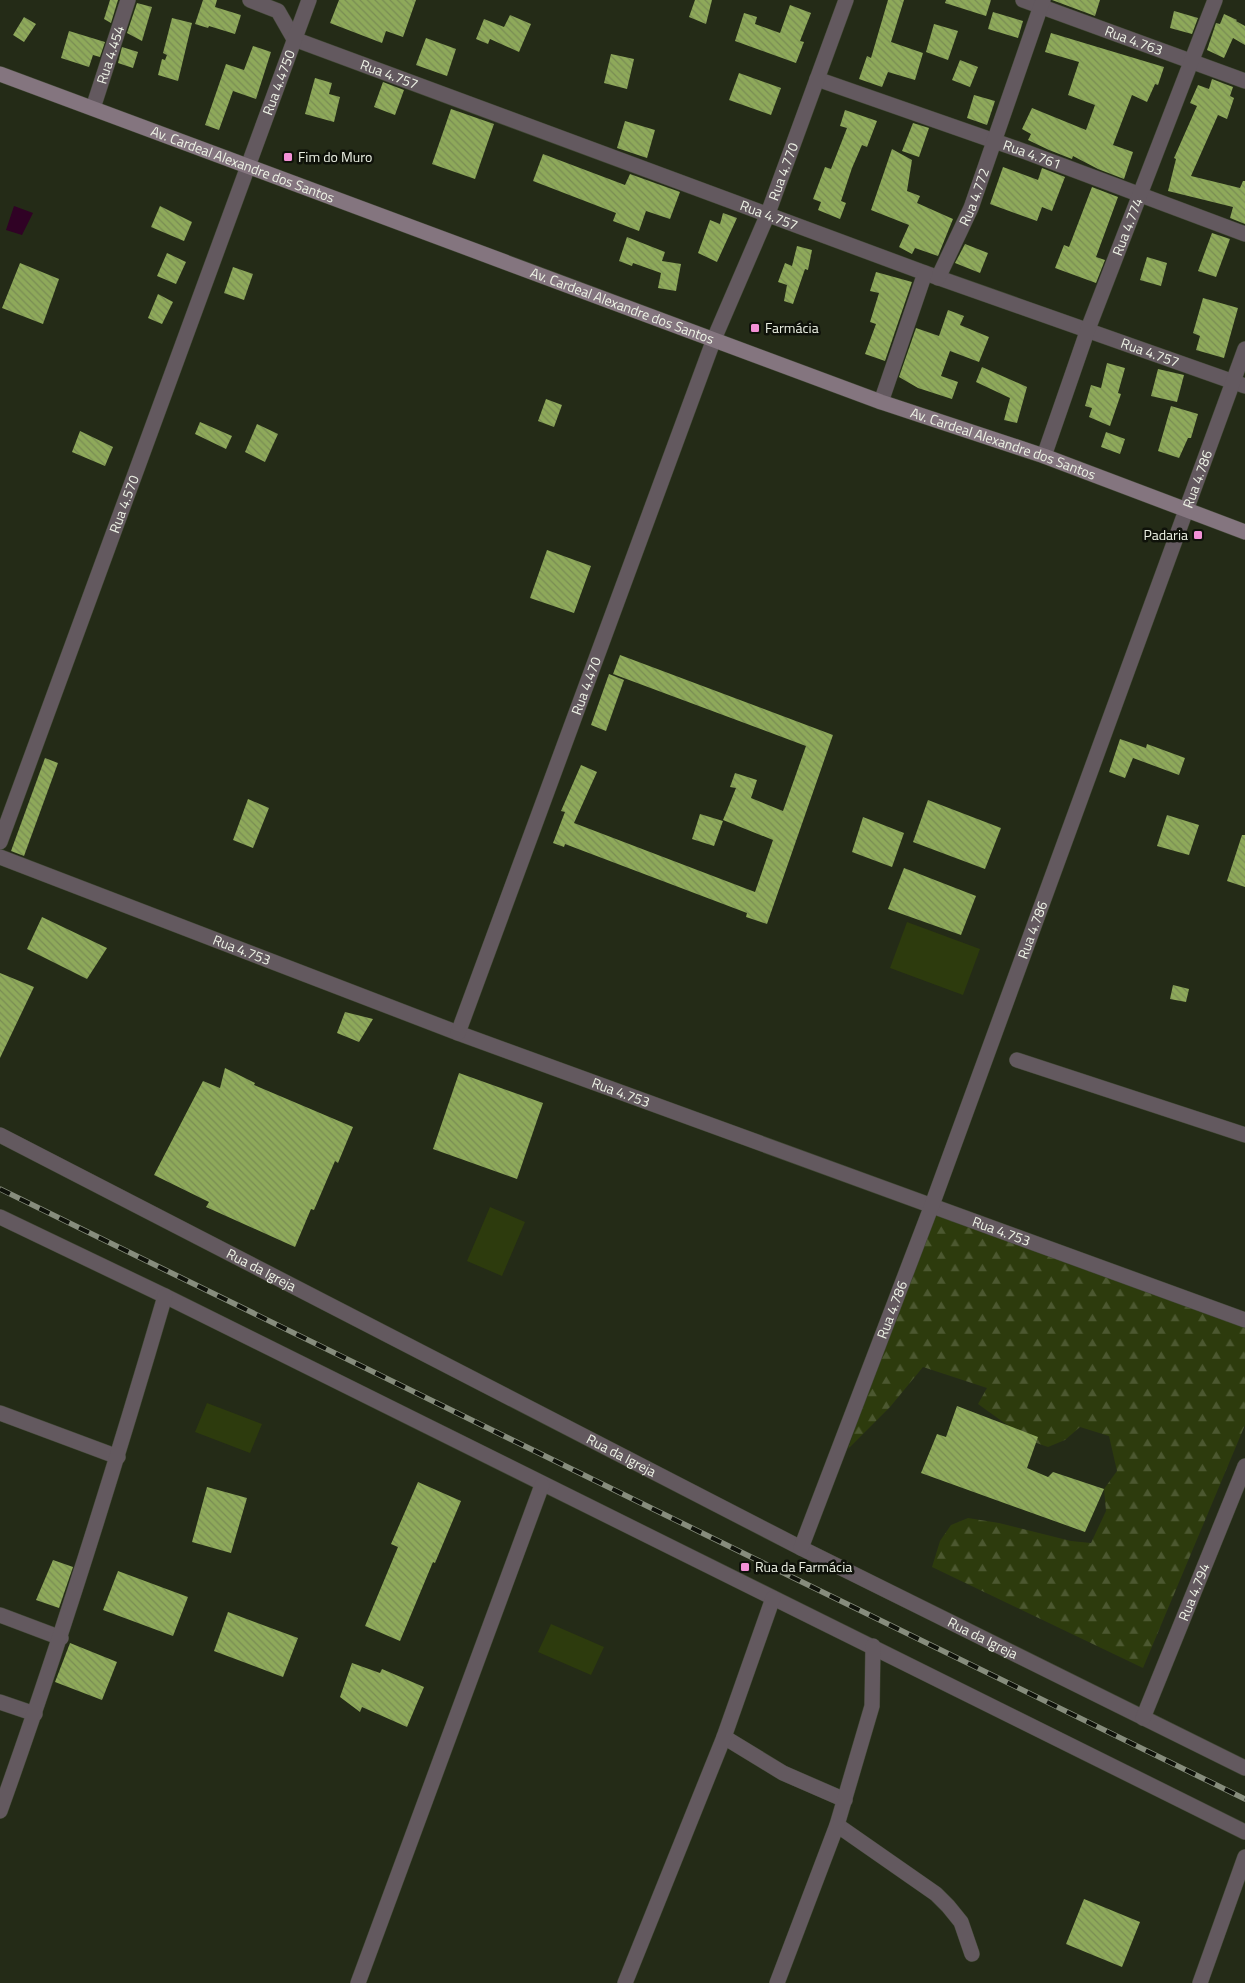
<svg xmlns="http://www.w3.org/2000/svg" width="1245" height="1983" font-family="'Titillium Web',sans-serif">
	<style>
		.forest { fill: url(#forest-firs) }
		.pitch { fill: #2d3b0d }
		.water { fill: #300225 }
		.building { fill: url(#building-back-hatch) }
		.lines { fill: none; stroke-linecap: round; stroke-linejoin: round }
		.street-casing { stroke: #404734; stroke-width: 16 }
		.secondary-casing { stroke: #404734; stroke-width: 16 }
		.street { stroke: #63595f; stroke-width: 15 }
		.secondary { stroke: #84757f; stroke-width: 15 }
		.rail-casing { stroke: #878d7d; stroke-width: 5.5 }
		.rail { stroke: #0f120a; stroke-width: 4; stroke-dasharray: 11; stroke-linecap: butt }
		.poi-dot { fill: #f391d6; stroke: #0f120a; stroke-width: 2 }
		.labels { text-anchor: middle; stroke-width: 5; stroke-linejoin: round; paint-order: stroke }
		.street-label { font-size: 14px; fill: #edf2e5; stroke: #0f120a }
		.poi-label { font-size: 14px; fill: #edf2e5; stroke: #0f120a; text-anchor: start }
	</style>
	<defs>
		<pattern id="forest-firs" width="22" height="20" patternUnits="userSpaceOnUse" patternTransform="scale(1.25)"><rect width="22" height="20" fill="#2d3b0d"/><path d="M5 1l3.5 6h-7zM16 11l3.5 6h-7z" fill="#4c5830"/></pattern>
		<pattern id="building-back-hatch" width="6" height="6" patternUnits="userSpaceOnUse" patternTransform="scale(1.25)"><rect width="6" height="6" fill="#8ea95a"/><path d="M-1 5l2 2M0 0l6 6M5-1l2 2" fill="none" stroke="#798c54"/></pattern>
	</defs>
	<rect width="100%" height="100%" fill="#242b17"/>
	<path class="forest" d="M932,1205l313,122v98l-102,243 -211,-101 8,-26 11,-16 17,-7 31,5 72,18 20,2 15,-32 -2,-22 13,-18 -8,-35 -29,-9 -15,13 -17,7 -20,-7 -50,-36 9,-16 -64,-21 -33,40 -42,42z"/>
	<g class="pitch">
		<path d="M907,922l73,27 -17,46 -73,-27z"/>
		<path d="M490,1207l35,15 -23,54 -35,-15z"/>
		<path d="M207,1403l55,21 -12,29 -55,-21z"/>
		<path d="M551,1624l53,23 -13,28 -53,-23z"/>
	</g>
	<path class="water" d="M14,206l19,7 -11,22 -16,-5z"/>
	<g class="building">
		<path d="M110,0h8l-7,23 -7,-4z"/>
		<path d="M203,0h14l-2,7 26,8 -6,19 -26,-8 -1,2 -13,-4z"/>
		<path d="M339,0h77l-13,37 -17,-6 -4,12 -52,-20z"/>
		<path d="M695,0h17l-6,24 -17,-7z"/>
		<path d="M888,0h16l-13,42 32,11 -8,27 -27,-8 -6,15 -23,-8 8,-23 4,2z"/>
		<path d="M946,0h45l-5,16 -41,-13z"/>
		<path d="M1052,0h48l-5,16z"/>
		<path d="M137,3l15,4 -10,34 -15,-8z"/>
		<path d="M790,5l21,8 -11,28 4,1 -8,21 -61,-22 9,-28 13,4 -2,7 25,9z"/>
		<path d="M1174,11l24,7 -6,16 -22,-6z"/>
		<path d="M993,12l30,9 -5,17 -30,-9z"/>
		<path d="M1224,14l13,6 -1,1 9,5v19l-12,-7 -9,20 -17,-8 9,-27 4,1z"/>
		<path d="M510,15l21,9 -12,28 -29,-13 -2,5 -12,-5 8,-20 20,8z"/>
		<path d="M24,17l12,7 -12,18 -11,-7z"/>
		<path d="M172,18l20,5 -14,58 -20,-6 4,-16 3,1 2,-5 -4,-2z"/>
		<path d="M934,24l24,7 -10,29 -22,-8z"/>
		<path d="M69,31l36,11 -5,15 -7,-2 -4,12 -28,-9z"/>
		<path d="M1051,33l113,34 -6,18 -3,-1 -8,18 -15,-7 -19,50 20,7 -9,27 -26,-10 -25,-13 -1,3 -23,-9 -21,-10 3,-6 -9,-5 10,-21 54,22 9,-25 -27,-10 11,-33 -34,-10z"/>
		<path d="M426,38l30,11 -9,27 -31,-11z"/>
		<path d="M253,46l18,6 -15,47 -23,-8 -14,39 -14,-5 21,-61 18,6z"/>
		<path d="M122,47l16,5 -5,16 -15,-5z"/>
		<path d="M611,54l23,5 -7,30 -23,-6z"/>
		<path d="M960,60l18,7 -8,20 -18,-7z"/>
		<path d="M739,73l42,15 -10,27 -42,-15z"/>
		<path d="M315,78l17,5 -3,11 11,3 -6,25 -29,-8z"/>
		<path d="M1212,79l21,8 -3,9 4,2 -7,21 -9,-4 -27,61 49,12 3,-7h2v43l-15,-6 3,-11 -65,-16 8,-32 -2,-1 23,-52 -7,-3 8,-18 11,4z"/>
		<path d="M383,82l21,8 -9,25 -21,-8z"/>
		<path d="M974,95l21,6 -8,24 -20,-7z"/>
		<path d="M451,109l43,15 -19,55 -43,-15z"/>
		<path d="M845,110l32,11 -10,26 -5,-2 -10,23 -11,33 5,2 -6,16 -22,-9 3,-8 -8,-3 12,-32 6,2 16,-41 -7,-2z"/>
		<path d="M625,121l30,9 -8,28 -30,-10z"/>
		<path d="M913,123l16,5 -10,29 -17,-6z"/>
		<path d="M892,149l20,11 -5,31 13,5 -3,7 36,16 -15,37 -23,-8 -3,6 -13,-7 10,-22 -38,-15z"/>
		<path d="M543,154l82,31 5,-11 50,18 -10,27 -24,-8 -7,20 -26,-10 3,-8 -83,-32z"/>
		<path d="M1003,167l35,13 4,-12 23,9 -13,34 -10,-4 -5,14 -47,-17z"/>
		<path d="M1092,187l26,10 -22,60 9,3 -9,23 -41,-15 9,-23 5,2z"/>
		<path d="M160,206l32,16 -8,19 -33,-14z"/>
		<path d="M723,213l14,5 -20,44 -19,-9 12,-33 10,4z"/>
		<path d="M1212,233l18,6 -14,38 -18,-6z"/>
		<path d="M627,237l38,15 -3,9 19,3 -5,27 -18,-3 3,-15 -28,-10 -1,3 -13,-5z"/>
		<path d="M965,244l23,9 -8,20 -25,-10z"/>
		<path d="M797,246l15,4 -4,20 -3,-1 -12,35 -9,-3 3,-16 -9,-3 7,-19 7,3z"/>
		<path d="M167,253l19,9 -10,22 -19,-8z"/>
		<path d="M1147,257l20,6 -6,23 -21,-6z"/>
		<path d="M20,263l39,16 -16,45 -41,-16z"/>
		<path d="M233,267l20,7 -9,26 -20,-7z"/>
		<path d="M876,272l36,10 -27,79 -20,-7 11,-30 -6,-2 9,-29 -9,-2z"/>
		<path d="M158,294l15,8 -11,22 -14,-6z"/>
		<path d="M1203,298l35,10 -14,50 -28,-8 4,-14 -7,-3z"/>
		<path d="M948,310l16,6 -4,9 29,12 -10,25 -29,-11 -9,25 17,6 -6,17 -34,-11 -19,-11 17,-49 23,8z"/>
		<path d="M1107,363l18,5 -7,25 3,1 -11,32 -21,-9 3,-9 -7,-2 6,-21 10,3z"/>
		<path d="M982,367l45,20 -10,36 -13,-3 6,-22 -34,-16z"/>
		<path d="M1158,369l26,6 -7,27 -26,-6z"/>
		<path d="M546,399l16,6 -8,22 -16,-6z"/>
		<path d="M1171,406l27,8 -7,24h-3l-9,20 -21,-7z"/>
		<path d="M200,422l32,14 -6,13 -31,-15z"/>
		<path d="M257,424l21,10 -13,28 -20,-10z"/>
		<path d="M80,431l33,16 -8,19 -33,-14z"/>
		<path d="M1106,432l19,7 -5,15 -19,-7z"/>
		<path d="M547,550l44,16 -17,47 -44,-15z"/>
		<path d="M620,655l213,80 -66,189 -21,-7 1,-4 -182,-69 -1,3 -11,-4 12,-31 -4,-1 20,-46 16,7 -23,51 181,69 18,-52 -50,-20 13,-32 -6,-1 5,-14 22,7 -6,18 32,13 23,-65 -193,-72z"/>
		<path d="M609,674l15,6 -18,51 -15,-6z"/>
		<path d="M1120,739l26,9 1,-4 38,14 -6,17 -46,-17 -8,20 -16,-6z"/>
		<path d="M45,758l13,5 -34,93 -13,-5z"/>
		<path d="M248,799l21,9 -16,40 -20,-8z"/>
		<path d="M928,800l73,28 -16,41 -72,-27z"/>
		<path d="M700,814l23,7 -9,25 -22,-7z"/>
		<path d="M1167,815l32,10 -10,30 -32,-9z"/>
		<path d="M863,817l41,16 -12,34 -40,-15z"/>
		<path d="M1242,835h3v52l-18,-6z"/>
		<path d="M904,868l72,28 -15,39 -73,-26z"/>
		<path d="M42,917l65,31 -20,31 -60,-30z"/>
		<path d="M0,973l34,14 -34,71z"/>
		<path d="M1173,985l16,4 -3,13 -16,-3z"/>
		<path d="M345,1012l28,7 -14,23 -22,-9z"/>
		<path d="M225,1068l30,15 -1,2 99,42 -15,36 -3,-2 -21,49 -3,-1 -16,38 -89,-40 3,-5 -55,-27 49,-94 17,7z"/>
		<path d="M459,1073l84,30 -26,76 -84,-30z"/>
		<path d="M957,1406l81,31 -11,31 21,9 5,-5 51,17 -19,43 -164,-59 16,-39 9,3z"/>
		<path d="M418,1482l43,19 -26,62 -2,-1 -33,79 -35,-15 33,-79 -7,-3z"/>
		<path d="M207,1487l40,11 -16,55 -39,-11z"/>
		<path d="M53,1560l20,7 -14,41 -23,-8z"/>
		<path d="M118,1571l70,26 -15,39 -70,-26z"/>
		<path d="M228,1612l70,26 -15,39 -69,-26z"/>
		<path d="M70,1643l47,19 -15,38 -47,-18z"/>
		<path d="M352,1663l28,10 2,-4 42,18 -17,40 -45,-20 -2,5 -20,-15z"/>
		<path d="M1084,1899l56,23 -18,45 -56,-23z"/>
	</g>
	<g class="lines">
		<defs>
			<g id="street">
				<path id="s1" d="M250,0l28,11 16,28 631,234 320,113"/>
				<path id="s2" d="M1023,0l222,81"/>
				<path id="s3" d="M817,79l209,73 219,82"/>
				<path id="s4" d="M93,108l35,-108"/>
				<path id="s5" d="M938,278l33,-70 72,-208"/>
				<path d="M881,402l44,-129"/>
				<path id="s6" d="M1044,456l44,-127 127,-329"/>
				<path id="s7" d="M0,842l309,-842"/>
				<path id="s8" d="M0,857l458,176 787,287"/>
				<path id="s9" d="M458,1033l256,-694 53,-123 79,-216"/>
				<path d="M1017,1060l228,75"/>
				<path id="s10" d="M0,1135l801,413 444,220"/>
				<path d="M0,1217l165,79 1080,536"/>
				<path d="M0,1413l118,44"/>
				<path id="s11" d="M801,1548l131,-343 313,-856"/>
				<path d="M0,1615l61,23"/>
				<path d="M0,1702l35,12"/>
				<path id="s12" d="M1143,1718l102,-252"/>
				<path d="M724,1737l59,36 62,27"/>
				<path d="M0,1811c61,-170 114,-341 165,-515"/>
				<path d="M837,1825l99,69 12,12 13,16 11,32"/>
				<path d="M358,1983l184,-498"/>
				<path d="M625,1983l99,-246 49,-139"/>
				<path d="M777,1983l60,-158 35,-119 1,-60"/>
				<path d="M1200,1983l45,-126"/>
			</g>
			<g id="secondary">
				<path id="s13" d="M0,74l881,328 163,54 201,76"/>
			</g>
		</defs>
		<use href="#street" class="street-casing"/>
		<use href="#secondary" class="secondary-casing"/>
		<use href="#street" class="street"/>
		<use href="#secondary" class="secondary"/>
		<defs>
			<path id="rail" d="M0,1189l1245,610"/>
		</defs>
		<use href="#rail" class="rail-casing"/>
		<use href="#rail" class="rail"/>
	</g>
	<g class="poi-dot">
		<rect x="283" y="152" width="10" height="10" rx="2.5"/>
		<rect x="750" y="323" width="10" height="10" rx="2.5"/>
		<rect x="1193" y="530" width="10" height="10" rx="2.5"/>
		<rect x="740" y="1562" width="10" height="10" rx="2.5"/>
	</g>
	<g class="labels">
		<g class="street-label">
			<text dy="5" stroke="none"><textPath href="#s2" startOffset="118">Rua 4.763</textPath></text>
			<text dy="5" stroke="none"><textPath href="#s4" startOffset="56">Rua 4.454</textPath></text>
			<text dy="5" stroke="none"><textPath href="#s1" startOffset="164">Rua 4.757</textPath></text>
			<text dy="5" stroke="none"><textPath href="#s7" startOffset="809">Rua 4.4750</textPath></text>
			<text dy="5" stroke="none"><textPath href="#s3" startOffset="228">Rua 4.761</textPath></text>
			<text dy="5" stroke="none"><textPath href="#s13" startOffset="259">Av. Cardeal Alexandre dos Santos</textPath></text>
			<text dy="5" stroke="none"><textPath href="#s9" startOffset="921">Rua 4.770</textPath></text>
			<text dy="5" stroke="none"><textPath href="#s5" startOffset="89">Rua 4.772</textPath></text>
			<text dy="5" stroke="none"><textPath href="#s1" startOffset="569">Rua 4.757</textPath></text>
			<text dy="5" stroke="none"><textPath href="#s6" startOffset="244">Rua 4.774</textPath></text>
			<text dy="5" stroke="none"><textPath href="#s13" startOffset="664">Av. Cardeal Alexandre dos Santos</textPath></text>
			<text dy="5" stroke="none"><textPath href="#s1" startOffset="974">Rua 4.757</textPath></text>
			<text dy="5" stroke="none"><textPath href="#s13" startOffset="1069">Av. Cardeal Alexandre dos Santos</textPath></text>
			<text dy="5" stroke="none"><textPath href="#s11" startOffset="1140">Rua 4.786</textPath></text>
			<text dy="5" stroke="none"><textPath href="#s7" startOffset="360">Rua 4.570</textPath></text>
			<text dy="5" stroke="none"><textPath href="#s9" startOffset="370">Rua 4.470</textPath></text>
			<text dy="5" stroke="none"><textPath href="#s11" startOffset="660">Rua 4.786</textPath></text>
			<text dy="5" stroke="none"><textPath href="#s8" startOffset="259">Rua 4.753</textPath></text>
			<text dy="5" stroke="none"><textPath href="#s8" startOffset="664">Rua 4.753</textPath></text>
			<text dy="5" stroke="none"><textPath href="#s8" startOffset="1069">Rua 4.753</textPath></text>
			<text dy="5" stroke="none"><textPath href="#s10" startOffset="294">Rua da Igreja</textPath></text>
			<text dy="5" stroke="none"><textPath href="#s11" startOffset="255">Rua 4.786</textPath></text>
			<text dy="5" stroke="none"><textPath href="#s10" startOffset="699">Rua da Igreja</textPath></text>
			<text dy="5" stroke="none"><textPath href="#s12" startOffset="136">Rua 4.794</textPath></text>
			<text dy="5" stroke="none"><textPath href="#s10" startOffset="1104">Rua da Igreja</textPath></text>
		</g>
		<g class="poi-label">
			<text x="298" y="162">Fim do Muro</text>
			<text x="765" y="333">Farmácia</text>
			<text x="1188" y="540" text-anchor="end">Padaria</text>
			<text x="755" y="1572">Rua da Farmácia</text>
		</g>
	</g>
</svg>
